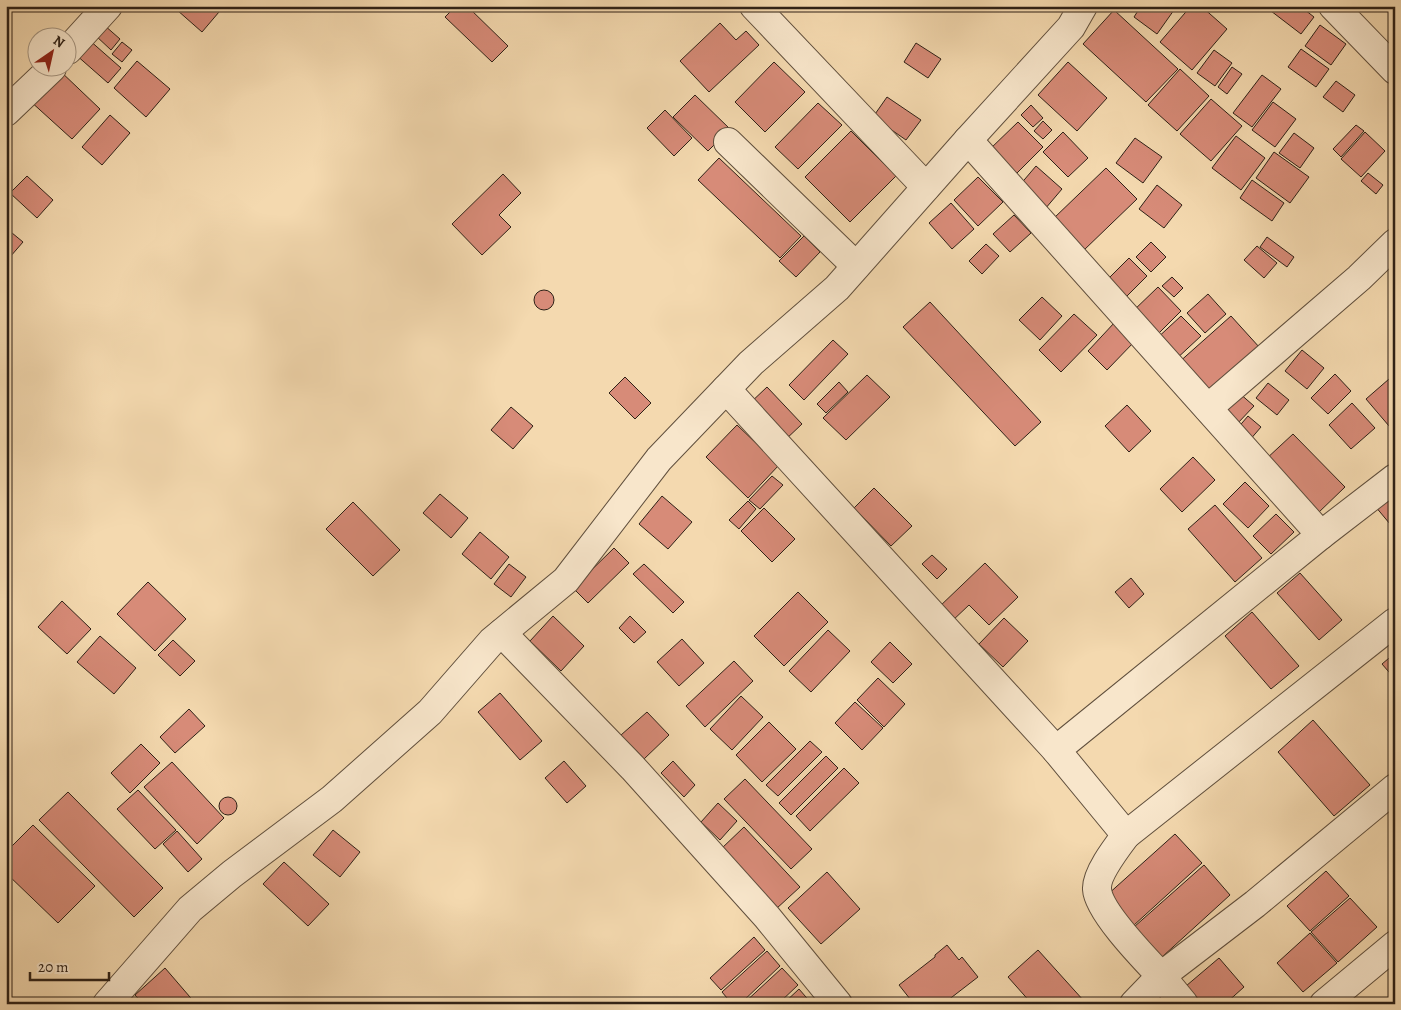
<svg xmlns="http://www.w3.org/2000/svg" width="1401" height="1010" font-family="Alegreya,serif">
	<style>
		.building { fill: #d78b78; stroke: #2e2117 }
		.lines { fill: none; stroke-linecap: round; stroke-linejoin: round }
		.minor-casing { stroke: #604f3d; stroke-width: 30 }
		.minor { stroke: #f8e6cb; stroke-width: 28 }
	</style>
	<rect width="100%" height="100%" fill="#f4d9af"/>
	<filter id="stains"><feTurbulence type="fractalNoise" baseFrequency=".004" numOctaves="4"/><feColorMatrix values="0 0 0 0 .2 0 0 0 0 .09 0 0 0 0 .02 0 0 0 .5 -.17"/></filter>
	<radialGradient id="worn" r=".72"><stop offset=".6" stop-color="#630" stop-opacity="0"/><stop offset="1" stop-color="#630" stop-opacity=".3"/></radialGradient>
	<g class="building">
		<path d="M180,6h32l7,6 -17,20 -25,-22z"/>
		<path d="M456,6h11l41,40 -16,16 -47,-45z"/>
		<path d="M1141,6h29l4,4 -17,24 -23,-17z"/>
		<path d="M1191,6h10l26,23 -35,41 -32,-28z"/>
		<path d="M1275,6h25l14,11 -13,17 -30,-23z"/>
		<path d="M1114,10l64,59 -32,33 -63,-58z"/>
		<path d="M720,23l16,17 10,-9 13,14 -50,47 -29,-31z"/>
		<path d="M104,25l16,14 -9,11 -16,-15z"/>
		<path d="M1320,25l26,19 -15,21 -26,-19z"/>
		<path d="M88,39l33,29 -13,15 -33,-29z"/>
		<path d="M122,42l10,8 -10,12 -10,-8z"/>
		<path d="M916,43l25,16 -13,19 -24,-16z"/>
		<path d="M1301,49l28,20 -13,18 -28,-20z"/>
		<path d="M1214,50l18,13 -17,23 -18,-13z"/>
		<path d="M137,61l33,28 -24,28 -32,-29z"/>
		<path d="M774,62l31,30 -40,40 -30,-30z"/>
		<path d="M1068,62l39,36 -30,33 -39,-36z"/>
		<path d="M1232,67l10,7 -15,20 -9,-7z"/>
		<path d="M58,69l42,40 -28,30 -43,-39z"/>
		<path d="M1180,69l29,27 -32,35 -29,-26z"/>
		<path d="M1262,75l19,14 -29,38 -19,-14z"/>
		<path d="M1336,81l19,14 -12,17 -20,-15z"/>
		<path d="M695,95l35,34 -22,22 -35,-34z"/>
		<path d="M887,97l34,23 -15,20 -33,-23z"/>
		<path d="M1211,99l31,27 -31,35 -31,-27z"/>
		<path d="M1273,102l23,17 -21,28 -23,-17z"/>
		<path d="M818,103l24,22 -44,44 -23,-22z"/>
		<path d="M1031,105l12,13 -10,9 -12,-12z"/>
		<path d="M665,110l27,28 -18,18 -27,-28z"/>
		<path d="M110,115l20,18 -28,32 -20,-18z"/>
		<path d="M1043,121l9,9 -9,9 -9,-8z"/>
		<path d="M1018,122l25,25 -29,29 -25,-26z"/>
		<path d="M1356,125l8,6 -23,26 -8,-8z"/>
		<path d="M851,131l45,45 -46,46 -45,-45z"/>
		<path d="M1063,132l25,26 -20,19 -25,-25z"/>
		<path d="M1365,132l20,19 -24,26 -20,-18z"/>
		<path d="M1294,133l20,15 -14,20 -21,-15z"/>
		<path d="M1236,136l29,22 -24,32 -29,-22z"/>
		<path d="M1135,138l27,19 -19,26 -27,-20z"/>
		<path d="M1274,152l35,25 -19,26 -34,-25z"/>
		<path d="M719,158l82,78 -21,22 -82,-78z"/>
		<path d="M1036,166l26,23 -17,20 -26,-23z"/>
		<path d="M1106,168l31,31 -54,52 -30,-32z"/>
		<path d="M1368,173l15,12 -7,9 -15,-13z"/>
		<path d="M503,174l18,19 -22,22 12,12 -29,28 -30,-31z"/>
		<path d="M27,176l26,24 -16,18 -27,-25z"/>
		<path d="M978,177l25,25 -25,24 -24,-26z"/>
		<path d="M1252,180l32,23 -12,18 -32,-23z"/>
		<path d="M1157,185l25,20 -18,23 -25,-19z"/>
		<path d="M951,203l23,26 -22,20 -23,-26z"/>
		<path d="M1014,215l17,18 -21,19 -17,-18z"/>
		<path d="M6,228l17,14 -13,15 -4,-3z"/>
		<path d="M804,236l16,16 -24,25 -17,-16z"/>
		<path d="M1267,237l27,20 -7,10 -27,-20z"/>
		<path d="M1151,242l15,15 -15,15 -15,-15z"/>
		<path d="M986,244l13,12 -17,18 -13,-13z"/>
		<path d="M1257,246l20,17 -13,15 -20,-18z"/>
		<path d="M1129,258l18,18 -22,22 -18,-18z"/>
		<path d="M1172,277l11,11 -9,9 -12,-11z"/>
		<path d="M1158,287l23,24 -26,26 -24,-24z"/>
		<circle cx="544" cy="300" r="10"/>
		<path d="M1208,294l18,20 -21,19 -18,-20z"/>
		<path d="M1042,297l20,19 -22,24 -21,-20z"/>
		<path d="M930,302l111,120 -26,24 -112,-119z"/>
		<path d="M1074,314l23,21 -36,37 -22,-22z"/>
		<path d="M1181,316l20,20 -27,25 -20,-20z"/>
		<path d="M1231,316l29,32 -55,48 -28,-32z"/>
		<path d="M1115,322l20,19 -28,29 -19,-19z"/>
		<path d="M833,340l15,14 -44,46 -15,-15z"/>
		<path d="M1302,350l22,18 -17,21 -22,-18z"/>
		<path d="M1335,374l16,17 -23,23 -17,-16z"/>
		<path d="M867,375l23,22 -44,43 -23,-22z"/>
		<path d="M625,377l26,26 -16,16 -26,-26z"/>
		<path d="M1389,379l6,6v48l-29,-34z"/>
		<path d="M839,382l9,10 -22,21 -9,-9z"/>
		<path d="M1268,383l21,17 -12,15 -21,-17z"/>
		<path d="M767,387l35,37 -18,17 -36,-36z"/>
		<path d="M1238,392l16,14 -17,18 -15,-15z"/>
		<path d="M1352,403l23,25 -24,21 -22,-24z"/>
		<path d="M1127,405l24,26 -22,21 -24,-26z"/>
		<path d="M511,407l22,19 -20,23 -22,-19z"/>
		<path d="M1248,416l13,11 -12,14 -13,-11z"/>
		<path d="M737,425l42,40 -31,33 -42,-41z"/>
		<path d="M1293,434l52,53 -28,27 -52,-54z"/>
		<path d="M1193,457l22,23 -33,32 -22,-23z"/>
		<path d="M772,476l11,9 -23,24 -11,-9z"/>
		<path d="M1245,482l24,24 -21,22 -25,-24z"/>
		<path d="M874,488l38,38 -21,20 -37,-38z"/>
		<path d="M1395,489v41l-20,-24z"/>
		<path d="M440,494l28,24 -17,20 -28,-25z"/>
		<path d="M662,496l30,26 -24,27 -29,-25z"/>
		<path d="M748,501l8,8 -17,20 -10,-9z"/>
		<path d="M353,502l47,48 -27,26 -47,-47z"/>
		<path d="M1215,505l47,53 -27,24 -47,-53z"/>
		<path d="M764,508l31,31 -23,23 -31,-31z"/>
		<path d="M1276,514l18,18 -23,22 -18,-18z"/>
		<path d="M480,532l29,25 -18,22 -29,-25z"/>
		<path d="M614,548l15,15 -41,40 -15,-15z"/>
		<path d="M932,555l15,14 -10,10 -15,-15z"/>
		<path d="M985,563l33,34 -29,28 -20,-20 -18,17 -13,-14z"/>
		<path d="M509,564l17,13 -15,20 -17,-13z"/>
		<path d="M644,564l40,38 -11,11 -40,-39z"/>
		<path d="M1300,573l42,47 -23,20 -42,-47z"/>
		<path d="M1131,578l13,16 -15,14 -14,-16z"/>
		<path d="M148,582l38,37 -31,32 -38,-37z"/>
		<path d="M798,592l30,30 -44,44 -30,-30z"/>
		<path d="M62,601l29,28 -24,25 -29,-27z"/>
		<path d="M1252,612l47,54 -28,23 -46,-53z"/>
		<path d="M553,616l31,30 -23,25 -31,-30z"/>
		<path d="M630,616l16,16 -12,11 -15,-15z"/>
		<path d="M1004,618l24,23 -25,26 -24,-23z"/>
		<path d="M828,630l22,21 -39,41 -22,-21z"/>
		<path d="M100,636l36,32 -22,26 -37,-32z"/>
		<path d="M682,639l22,24 -25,23 -22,-24z"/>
		<path d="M173,640l22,21 -15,15 -22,-21z"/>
		<path d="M890,642l22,22 -19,19 -22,-21z"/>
		<path d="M1395,653v26l-13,-15z"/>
		<path d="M734,661l19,20 -48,46 -19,-21z"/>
		<path d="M878,678l27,26 -21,23 -27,-27z"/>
		<path d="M500,693l42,48 -22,19 -42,-48z"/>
		<path d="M741,696l22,21 -31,33 -22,-21z"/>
		<path d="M855,702l28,26 -21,22 -27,-27z"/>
		<path d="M189,709l16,17 -30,27 -15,-16z"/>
		<path d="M647,712l22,23 -25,24 -23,-24z"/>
		<path d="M1313,720l57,65 -36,31 -56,-64z"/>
		<path d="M769,722l27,27 -34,33 -26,-27z"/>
		<path d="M810,741l12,11 -44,44 -12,-11z"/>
		<path d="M141,744l19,19 -30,30 -19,-20z"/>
		<path d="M826,756l12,12 -47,47 -12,-12z"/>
		<path d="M564,761l22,25 -19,17 -22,-25z"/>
		<path d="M673,761l22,24 -11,12 -23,-24z"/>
		<path d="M172,762l52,56 -27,26 -53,-57z"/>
		<path d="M844,768l15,15 -49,48 -14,-15z"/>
		<path d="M745,779l67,70 -21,20 -67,-70z"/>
		<path d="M138,790l38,40 -21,19 -38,-40z"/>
		<path d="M68,792l95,96 -29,29 -95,-97z"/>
		<circle cx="228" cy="806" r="9"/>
		<path d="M718,803l19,18 -17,19 -19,-18z"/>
		<path d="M33,825l62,61 -37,37 -52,-50v-21z"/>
		<path d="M744,827l56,60 -24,22 -55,-60z"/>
		<path d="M333,830l27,22 -20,25 -27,-22z"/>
		<path d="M177,831l25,28 -14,13 -25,-28z"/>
		<path d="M1175,834l27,29 -69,63 -27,-30z"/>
		<path d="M284,862l45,42 -21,22 -45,-42z"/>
		<path d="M1204,865l26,30 -68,62 -28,-30z"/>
		<path d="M1326,871l23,25 -39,35 -23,-25z"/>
		<path d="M827,872l33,37 -39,35 -33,-36z"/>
		<path d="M1350,898l27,29 -39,35 -27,-30z"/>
		<path d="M1310,933l27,30 -34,29 -26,-29z"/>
		<path d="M754,937l11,13 -44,40 -11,-12z"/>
		<path d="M947,945l12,15 3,-3 16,20 -35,27h-29l-15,-19 36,-28v-2z"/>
		<path d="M1038,950l46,51 -4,3h-48l-24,-27z"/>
		<path d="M767,951l13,15 -40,38h-8l-10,-12z"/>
		<path d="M1219,958l25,29 -19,17h-23l-16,-18z"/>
		<path d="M165,968l31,36h-53l-8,-9z"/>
		<path d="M782,968l16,17 -20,19h-35z"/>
		<path d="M799,989l13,15h-29z"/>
	</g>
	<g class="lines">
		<defs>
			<g id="minor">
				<path d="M754,6l172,181"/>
				<path d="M1333,6l62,64"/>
				<path d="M68,50l40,-44"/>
				<path d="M6,112l46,-44"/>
				<path d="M968,140l353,395"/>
				<path d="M728,142l128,124"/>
				<path d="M726,389l330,361"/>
				<path d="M1208,408l151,-130 36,-35"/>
				<path d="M1395,478l-74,57 -265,215 70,85 269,-213"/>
				<path d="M502,633l131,135 134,149 71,87"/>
				<path d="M1126,835c-9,12 -30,39 -29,54 1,22 48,70 64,87l-27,28"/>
				<path d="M107,1004l83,-95 42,-35 100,-75 98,-87 62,-71 74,-61 93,-121 92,-96 86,-75 131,-148 103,-113 12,-21"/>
				<path d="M1184,1004l-23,-28 94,-72 140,-116"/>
				<path d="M1324,1004l71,-59"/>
			</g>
		</defs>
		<use href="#minor" class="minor-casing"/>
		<use href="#minor" class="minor"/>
	</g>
	<rect width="1401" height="1010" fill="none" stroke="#f4d9af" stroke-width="25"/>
	<rect x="8" y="8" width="1386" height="995" fill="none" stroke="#2e2117" stroke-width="2.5"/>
	<rect x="12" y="12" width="1376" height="985" fill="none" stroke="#2e2117"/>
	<g transform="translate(52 52) rotate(34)"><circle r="24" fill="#f8e6cb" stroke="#a79783"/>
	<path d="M0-4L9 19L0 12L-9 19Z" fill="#8f2418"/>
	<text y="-8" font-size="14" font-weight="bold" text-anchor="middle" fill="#2e2117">N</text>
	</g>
	<path d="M30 972v8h79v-8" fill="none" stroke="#2e2117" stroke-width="2.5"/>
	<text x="38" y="972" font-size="15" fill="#2e2117" stroke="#f8e6cb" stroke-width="4" paint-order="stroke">20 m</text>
	<rect width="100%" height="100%" filter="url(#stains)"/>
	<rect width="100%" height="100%" fill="url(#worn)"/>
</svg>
